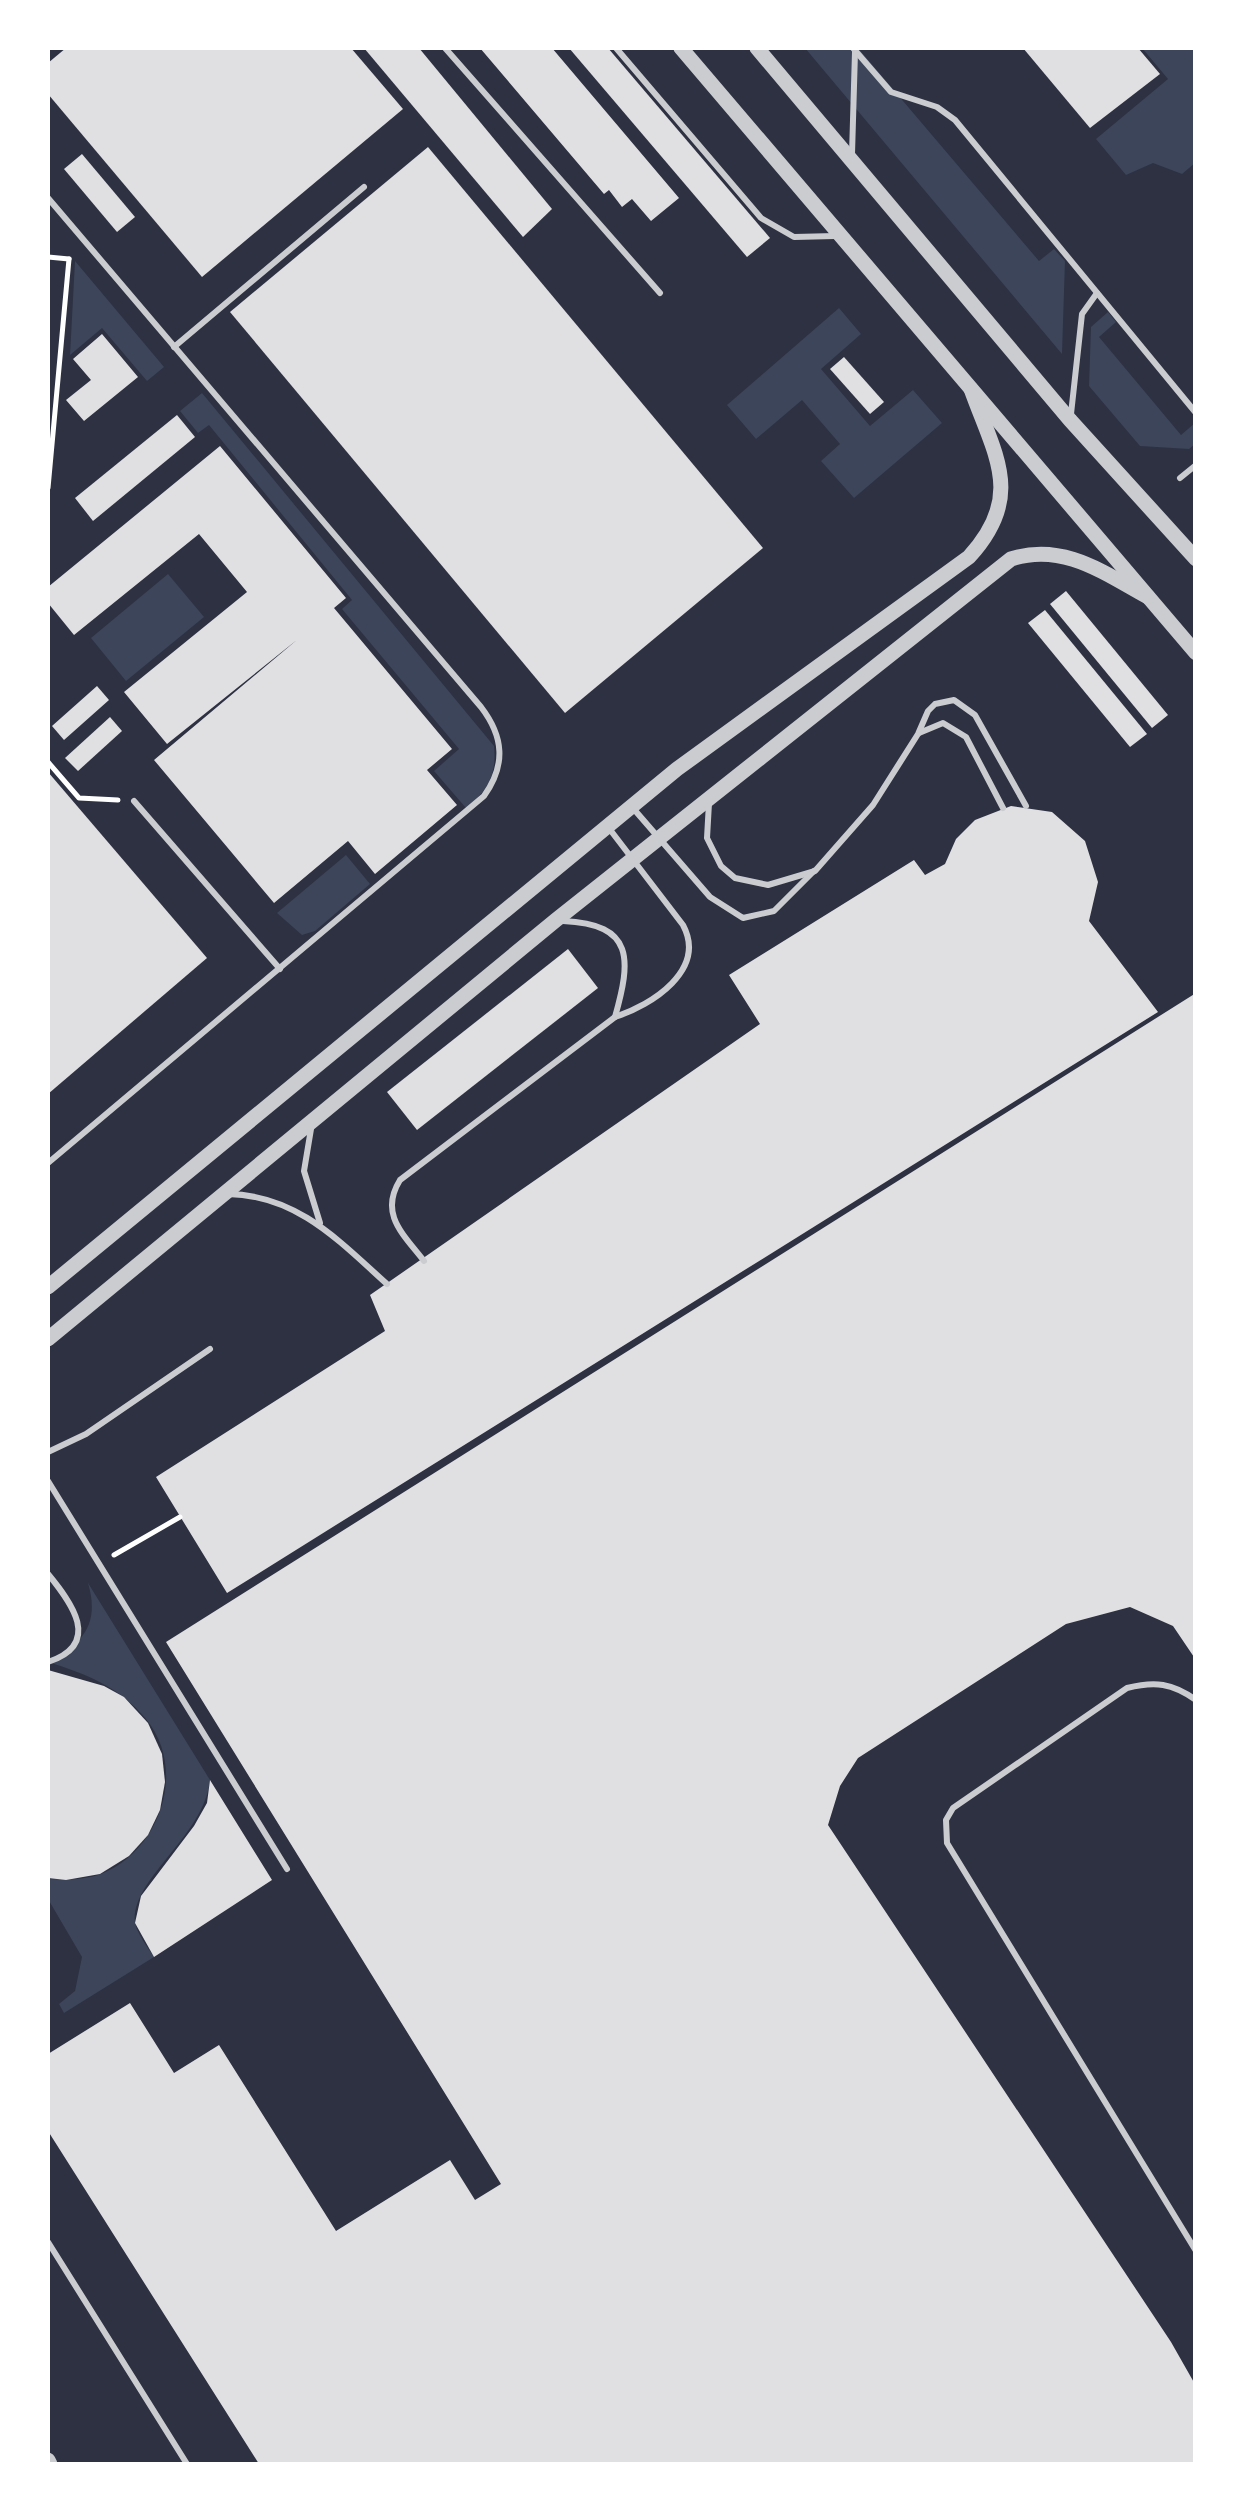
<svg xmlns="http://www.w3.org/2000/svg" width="1243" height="2512" font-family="'Golos Text',sans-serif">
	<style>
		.green { fill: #3c4559 }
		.building { fill: #e0e0e3 }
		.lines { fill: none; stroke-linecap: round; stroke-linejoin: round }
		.path { stroke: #fff; stroke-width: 5 }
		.service { stroke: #caccd0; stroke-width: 6 }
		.tertiary { stroke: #caccd0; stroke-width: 15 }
	</style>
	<rect width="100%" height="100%" fill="#2d3142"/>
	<g class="green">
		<path d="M805,48h53l181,213 15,-12 11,12 -3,93z"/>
		<path d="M1142,48h53v115l-13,11 -29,-11 -27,12 -30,-36 72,-60z"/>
		<path d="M75,261l89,106 -17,14 -45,-53 -32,27z"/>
		<path d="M839,308l22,26 -40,35 49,57 43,-36 29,33 -88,75 -33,-37 19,-17 -38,-44 -46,39 -29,-34z"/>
		<path d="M1108,312l8,10 -17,15 82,98 14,-12v21l-6,5 -49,-3 -51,-60 2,-59z"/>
		<path d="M202,393l292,353c3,28 -6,45 -28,62l-32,-37 25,-22 -117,-140 10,-9 -143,-175 -11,8 -18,-22z"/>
		<path d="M168,574l36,43 -78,64 -35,-43z"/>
		<path d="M346,855l24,29 -55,47 -13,4 -25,-22z"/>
		<path d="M88,1583l122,197c-6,57 -80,99 -75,143 2,10 13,25 19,34l-90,56 -5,-9 16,-13 7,-34 -34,-58v-20c17,1 37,1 53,-5 59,-23 87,-104 45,-155 -26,-32 -60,-45 -98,-57 35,-18 52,-38 40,-79z"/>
	</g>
	<g class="building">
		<path d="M66,48h285l52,61 -201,168 -154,-183v-31z"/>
		<path d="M364,48h55l133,161 -29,28z"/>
		<path d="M480,48h72l127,150 -28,23 -19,-22 -10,8 -13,-17 -5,4z"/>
		<path d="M569,48h39l162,190 -23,19z"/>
		<path d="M1023,48h115l22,26 -70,54z"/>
		<path d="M428,147l335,401 -198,165 -335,-401z"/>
		<path d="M82,154l53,63 -18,15 -53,-63z"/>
		<path d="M102,334l36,43 -54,44 -18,-21 25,-20 -18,-21z"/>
		<path d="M844,357l40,45 -14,12 -40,-45z"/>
		<path d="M177,415l18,22 -102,84 -18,-23z"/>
		<path d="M220,446l126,152 -12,10 118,141 -25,21 30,35 -82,69 -27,-33 -74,62 -120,-143 144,-121 -131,105 -43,-52 123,-100 -48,-58 -125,101 -26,-32v-16z"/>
		<path d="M1066,591l102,124 -16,13 -102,-124z"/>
		<path d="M1045,610l102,124 -17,13 -102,-124z"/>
		<path d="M97,686l12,14 -45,40 -12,-14z"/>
		<path d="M110,717l12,14 -44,40 -13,-13z"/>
		<path d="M48,772l159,186 -159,136z"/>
		<path d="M1011,806l41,6 33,29 13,41 -9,39 69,91 -931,581 -71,-116 229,-146 -15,-36 390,-271 -31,-49 185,-115 11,15 20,-11 11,-25 19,-19z"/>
		<path d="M568,949l30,39 -181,142 -30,-38z"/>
		<path d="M1196,993v667l-23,-34 -43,-19 -64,17 -208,134 -18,28 -12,39 343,517 25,44v78h-937l-211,-333v-77l82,-51 44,70 45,-28 117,186 114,-71 25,40 26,-16 -335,-542z"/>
		<path d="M48,1670l56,16 20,11 24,26 14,31 3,28 -5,28 -12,25 -19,21 -29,18 -34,6 -18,-2z"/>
		<path d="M210,1780l62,100 -118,77 -19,-34 6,-27 53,-70 13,-23z"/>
	</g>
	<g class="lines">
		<g class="path">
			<path d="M48,257l21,2"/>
			<path d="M48,488l21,-229"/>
			<path d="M48,762l31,36 39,2"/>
			<path d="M114,1555l66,-38"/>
		</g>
		<g class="service">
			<path d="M445,48l215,245"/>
			<path d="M616,48l145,170 33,19 41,-1"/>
			<path d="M853,48l38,44 46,15 18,13 241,293"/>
			<path d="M852,154l3,-102"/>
			<path d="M48,198l433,509c23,30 25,58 3,89l-436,367"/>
			<path d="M174,347l190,-160"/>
			<path d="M1071,414l11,-100 15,-21"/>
			<path d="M1180,478l16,-13"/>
			<path d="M919,733l24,-10 23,14 37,71"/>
			<path d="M134,801l146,168"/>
			<path d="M709,803l-2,35 14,28 14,12 33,7 47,-14 58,-66 45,-71 10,-23 7,-7 19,-4 21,15 51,91"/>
			<path d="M632,807l78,90 33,21 31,-7 40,-40"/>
			<path d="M563,921c72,3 68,39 52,96"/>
			<path d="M311,1129l-7,42 16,52"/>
			<path d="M228,1194c69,1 111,47 159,90"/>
			<path d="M424,1261c-21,-27 -45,-47 -24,-81l215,-163c37,-12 92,-47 68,-92l-75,-98"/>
			<path d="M48,1452l38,-18 124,-85"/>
			<path d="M48,1481l239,388"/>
			<path d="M48,1574c23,28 55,70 0,88"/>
			<path d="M1196,1700c-24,-17 -41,-19 -69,-12l-174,120 -7,12 1,23 249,408"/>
			<path d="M48,2242l139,222"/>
		</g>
		<g class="tertiary">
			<path d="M681,48l515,605"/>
			<path d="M757,48l313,372 126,139"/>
			<path d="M48,1287l629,-518 292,-212c56,-61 26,-101 2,-168"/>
			<path d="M48,1339l508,-419 455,-361c52,-17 93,14 137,38"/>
			<path d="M48,2460l2,4"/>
		</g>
	</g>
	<rect width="1243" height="2512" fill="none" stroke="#ffffff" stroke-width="100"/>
</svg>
